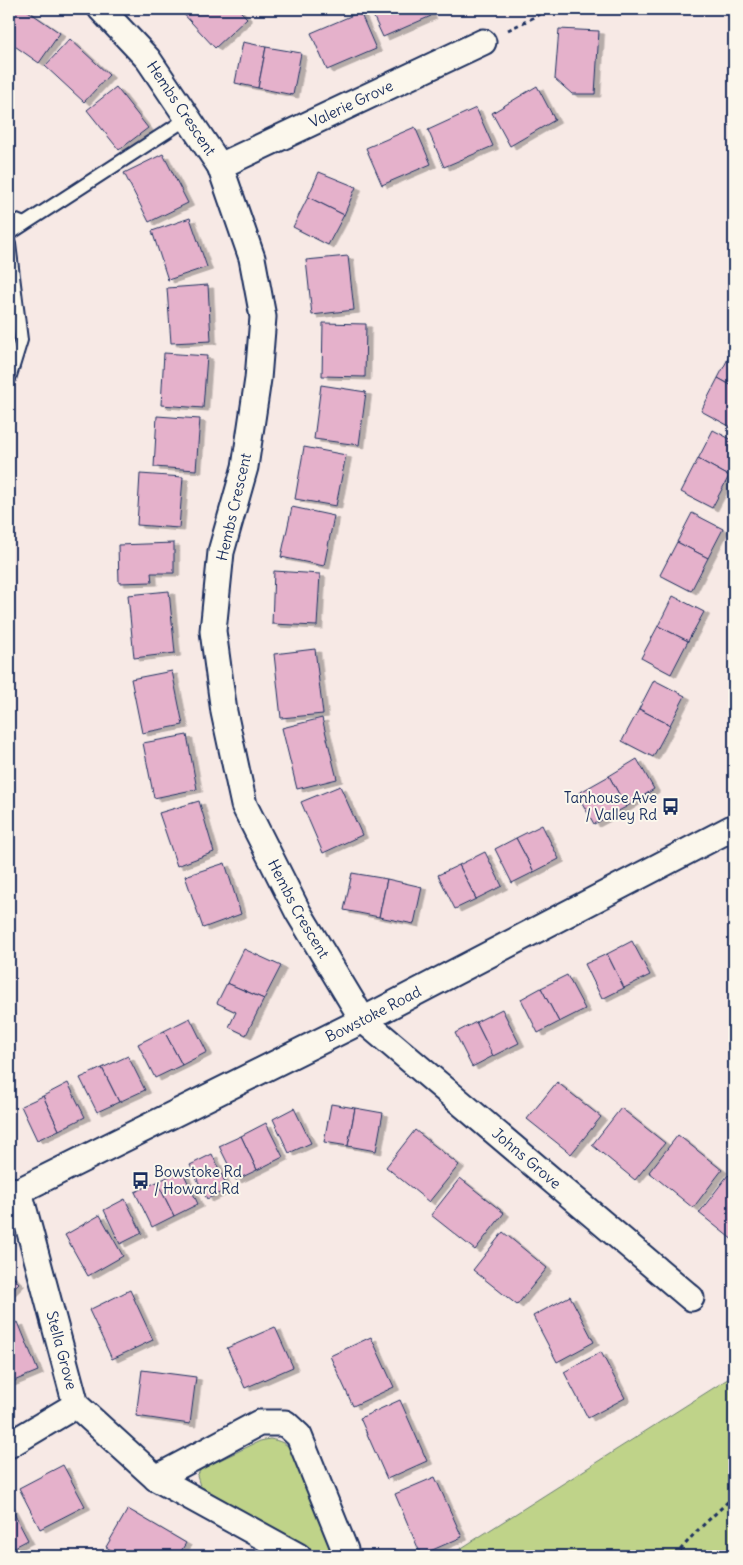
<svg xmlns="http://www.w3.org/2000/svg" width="743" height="1565" font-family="Delius,sans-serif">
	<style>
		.green { fill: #bfd389; stroke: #6d8174 }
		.building { fill: #e5b1cb; stroke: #1b2f5e; filter: url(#shadow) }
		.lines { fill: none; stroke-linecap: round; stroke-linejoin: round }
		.lane-casing { stroke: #1b2f5e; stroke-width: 16 }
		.street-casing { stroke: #1b2f5e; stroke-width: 29 }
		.path { stroke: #1b2f5e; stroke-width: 3; stroke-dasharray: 4 4; stroke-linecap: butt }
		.lane { stroke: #fbf7ec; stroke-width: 12 }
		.street { stroke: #fbf7ec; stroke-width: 25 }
		.labels { text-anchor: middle; stroke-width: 4; stroke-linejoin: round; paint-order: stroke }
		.street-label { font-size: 15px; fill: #1b2f5e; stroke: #fbf7ec }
		.poi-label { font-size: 15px; fill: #1b2f5e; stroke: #fbf7ec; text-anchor: end }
	</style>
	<defs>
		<filter id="shadow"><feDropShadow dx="5.5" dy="3" stdDeviation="0" flood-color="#0004"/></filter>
	</defs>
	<rect width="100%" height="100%" fill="#f7e9e5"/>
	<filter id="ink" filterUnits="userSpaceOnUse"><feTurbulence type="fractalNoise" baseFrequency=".02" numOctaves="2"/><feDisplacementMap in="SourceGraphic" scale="10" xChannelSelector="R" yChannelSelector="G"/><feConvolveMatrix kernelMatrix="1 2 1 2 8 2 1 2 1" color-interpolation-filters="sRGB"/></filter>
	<g filter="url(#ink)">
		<g class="green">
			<path d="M734,1375v181h-285z"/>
			<path d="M270,1439c10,2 16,4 23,12l43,94 -3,10 -11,1 -122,-70 -3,-10 4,-7 59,-28z"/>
		</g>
		<g class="building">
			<path d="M15,9h10l35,24 -21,30 -30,-21v-23z"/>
			<path d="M179,9h59l9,9 -32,30z"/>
			<path d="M370,9h58l3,7 -48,21z"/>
			<path d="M360,12l16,37 -49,21 -16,-37z"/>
			<path d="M559,29l40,2 -4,63h-23l-17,-15z"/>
			<path d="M70,39l39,36 -25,27 -39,-36z"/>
			<path d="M243,42l23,5 -8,41 -23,-5z"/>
			<path d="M266,47l35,6 -8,42 -35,-7z"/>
			<path d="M537,86l18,34 -45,26 -18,-33z"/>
			<path d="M116,87l32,41 -29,22 -32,-40z"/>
			<path d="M476,108l17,38 -49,21 -16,-37z"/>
			<path d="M415,127l16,37 -49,21 -16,-37z"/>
			<path d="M163,154l25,49 -39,19 -25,-49z"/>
			<path d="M319,172l37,15 -12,28 -36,-18z"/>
			<path d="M308,197l36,18 -16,30 -35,-18z"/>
			<path d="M190,218l17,49 -39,13 -16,-49z"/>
			<path d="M348,256l6,54 -42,5 -6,-55z"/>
			<path d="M208,285l3,56 -40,2 -4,-55z"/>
			<path d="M323,323l43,1 -1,53 -43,-1z"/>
			<path d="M733,349h1v38l-16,-9z"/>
			<path d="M164,353l43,3 -4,52 -42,-3z"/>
			<path d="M718,378l16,9v34l-3,6 -30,-16z"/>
			<path d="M321,385l45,7 -7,53 -45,-6z"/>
			<path d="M157,416l43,3 -4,51 -42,-3z"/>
			<path d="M713,430l21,11v23l-5,12 -31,-17z"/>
			<path d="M304,447l42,8 -10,51 -41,-7z"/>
			<path d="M698,459l31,17 -17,32 -31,-16z"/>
			<path d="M140,474l43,3 -4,51 -42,-3z"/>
			<path d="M292,507l42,9 -10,50 -43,-9z"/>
			<path d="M692,513l31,16 -15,29 -31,-16z"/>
			<path d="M677,542l31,16 -17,33 -31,-16z"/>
			<path d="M174,543v30h-23l1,9 -33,1 -1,-38z"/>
			<path d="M274,571l46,3 -3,52 -45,-2z"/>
			<path d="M169,591l6,62 -41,5 -6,-63z"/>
			<path d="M673,596l31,16 -16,29 -30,-15z"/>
			<path d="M658,626l30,15 -17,33 -30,-16z"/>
			<path d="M315,649l8,65 -42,4 -7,-64z"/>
			<path d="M172,671l11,54 -41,8 -11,-54z"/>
			<path d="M654,680l31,16 -15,29 -31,-16z"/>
			<path d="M639,709l31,16 -17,32 -31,-16z"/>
			<path d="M322,718l15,61 -40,10 -15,-61z"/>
			<path d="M187,735l10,54 -43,9 -11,-55z"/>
			<path d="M637,759l17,30 -28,18 -17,-31z"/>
			<path d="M609,776l17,31 -32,17 -17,-30z"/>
			<path d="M340,786l22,49 -39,18 -22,-51z"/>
			<path d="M199,801l15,51 -37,14 -18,-53z"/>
			<path d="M542,825l17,34 -25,13 -18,-34z"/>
			<path d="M516,838l18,34 -22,11 -17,-34z"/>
			<path d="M485,852l17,34 -26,13 -17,-34z"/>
			<path d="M225,863l16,51 -38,14 -18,-52z"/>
			<path d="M459,865l17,34 -21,10 -17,-34z"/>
			<path d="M352,873l35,6 -8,38 -35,-7z"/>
			<path d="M387,879l35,8 -8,37 -35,-7z"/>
			<path d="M632,941l18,34 -26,13 -17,-34z"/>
			<path d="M244,949l37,17 -17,33 -37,-16z"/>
			<path d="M607,954l17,34 -22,11 -17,-35z"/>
			<path d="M567,975l18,34 -26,13 -18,-34z"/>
			<path d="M227,983l37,16 -18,36 -17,-8 7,-15 -19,-9z"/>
			<path d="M541,988l18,34 -21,11 -17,-34z"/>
			<path d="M502,1009l17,34 -26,13 -17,-34z"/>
			<path d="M190,1018l17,34 -25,13 -18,-34z"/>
			<path d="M476,1022l17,34 -21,11 -17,-34z"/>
			<path d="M164,1031l18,34 -27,13 -17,-34z"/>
			<path d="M128,1056l17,34 -26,12 -17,-34z"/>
			<path d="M102,1068l17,34 -22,10 -17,-34z"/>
			<path d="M557,1082l44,35 -30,37 -44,-35z"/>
			<path d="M68,1083l17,34 -26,13 -16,-34z"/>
			<path d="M43,1096l16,34 -22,10 -16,-34z"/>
			<path d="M331,1104l24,4 -7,38 -24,-4z"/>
			<path d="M294,1108l17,35 -22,10 -16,-34z"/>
			<path d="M355,1108l28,5 -7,38 -28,-5z"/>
			<path d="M621,1108l44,35 -30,37 -43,-35z"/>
			<path d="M266,1123l17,34 -26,13 -16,-34z"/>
			<path d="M415,1130l44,35 -30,37 -43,-35z"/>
			<path d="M678,1135l44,35 -29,38 -44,-36z"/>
			<path d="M241,1136l16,34 -21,10 -17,-34z"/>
			<path d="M212,1154l16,35 -21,10 -17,-34z"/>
			<path d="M182,1170l16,34 -24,12 -17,-34z"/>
			<path d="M728,1175l6,5v61l-35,-28z"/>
			<path d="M460,1178l44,35 -29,37 -44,-35z"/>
			<path d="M157,1182l17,34 -22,11 -17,-35z"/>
			<path d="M125,1199l17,34 -22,11 -16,-34z"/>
			<path d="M100,1215l23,41 -35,20 -23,-41z"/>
			<path d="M503,1232l44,36 -30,37 -44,-35z"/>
			<path d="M9,1273l10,10 -10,10z"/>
			<path d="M130,1290l23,50 -41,19 -23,-49z"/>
			<path d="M570,1296l24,46 -37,20 -24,-46z"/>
			<path d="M18,1322l20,49 -29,12v-57z"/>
			<path d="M275,1327l18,40 -48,21 -18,-40z"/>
			<path d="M371,1337l23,50 -41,19 -23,-50z"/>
			<path d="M601,1352l24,46 -37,20 -24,-46z"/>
			<path d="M142,1370l54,7 -6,47 -54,-8z"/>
			<path d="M400,1400l27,61 -40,18 -27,-61z"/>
			<path d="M63,1465l22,41 -45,23 -21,-41z"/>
			<path d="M435,1477l27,60 -41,18 -26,-61z"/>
			<path d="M9,1504l19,36 -19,10z"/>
			<path d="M128,1509l58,34 -8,13h-57l-15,-9z"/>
		</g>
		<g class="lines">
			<defs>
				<g id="lane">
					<path d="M9,218l15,6"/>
					<path d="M9,234l179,-116"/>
					<path d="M9,244l12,96 -12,39"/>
				</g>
				<g id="street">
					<path id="s1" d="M101,9l47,50 72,107 32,92 11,59 -5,62 -13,88 -24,85 -8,79 11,81 20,93 54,107 65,108 328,278"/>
					<path id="s2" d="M220,166l263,-124"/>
					<path id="s3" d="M9,1190l10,1 344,-171 371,-193"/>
					<path id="s4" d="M19,1191l57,214 80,73 142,78"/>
					<path d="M9,1445l67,-40"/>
					<path d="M156,1478l103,-55h26l14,13 46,114 -2,6"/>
				</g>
			</defs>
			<use href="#lane" class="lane-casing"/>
			<use href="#street" class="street-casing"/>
			<g class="path">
				<path d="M508,30l43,-21"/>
				<path d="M675,1556l20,-23 39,-37"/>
			</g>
			<use href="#lane" class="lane"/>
			<use href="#street" class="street"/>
		</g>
	</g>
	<defs>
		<symbol id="bus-bare" viewBox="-9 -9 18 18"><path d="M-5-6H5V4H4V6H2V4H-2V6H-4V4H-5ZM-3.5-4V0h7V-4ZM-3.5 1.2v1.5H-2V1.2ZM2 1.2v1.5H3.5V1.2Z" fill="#1b2f5e" stroke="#fbf7ec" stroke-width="2.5" paint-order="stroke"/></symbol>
	</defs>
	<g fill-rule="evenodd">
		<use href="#bus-bare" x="658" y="794" width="25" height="25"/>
		<use href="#bus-bare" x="128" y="1168" width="25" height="25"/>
	</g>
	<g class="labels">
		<g class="street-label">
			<text dy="5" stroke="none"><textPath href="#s2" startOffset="145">Valerie Grove</textPath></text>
			<text dy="5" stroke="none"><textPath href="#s1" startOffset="128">Hembs Crescent</textPath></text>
			<text transform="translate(234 507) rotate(-77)" y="5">Hembs Crescent</text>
			<text dy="5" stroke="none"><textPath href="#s1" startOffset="968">Hembs Crescent</textPath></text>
			<text dy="5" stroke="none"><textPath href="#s3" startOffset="406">Bowstoke Road</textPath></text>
			<text dy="5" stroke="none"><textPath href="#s1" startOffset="1311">Johns Grove</textPath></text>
			<text dy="5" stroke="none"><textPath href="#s4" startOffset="165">Stella Grove</textPath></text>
		</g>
		<g class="poi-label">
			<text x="657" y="803">Tanhouse Ave<tspan x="657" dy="17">/ Valley Rd</tspan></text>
			<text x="154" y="1177" text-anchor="start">Bowstoke Rd<tspan x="154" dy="17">/ Howard Rd</tspan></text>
		</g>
	</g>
	<rect width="743" height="1565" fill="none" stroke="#fbf7ec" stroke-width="30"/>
	<rect x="15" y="15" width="713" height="1535" fill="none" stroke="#1b2f5e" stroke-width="2" filter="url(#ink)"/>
</svg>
